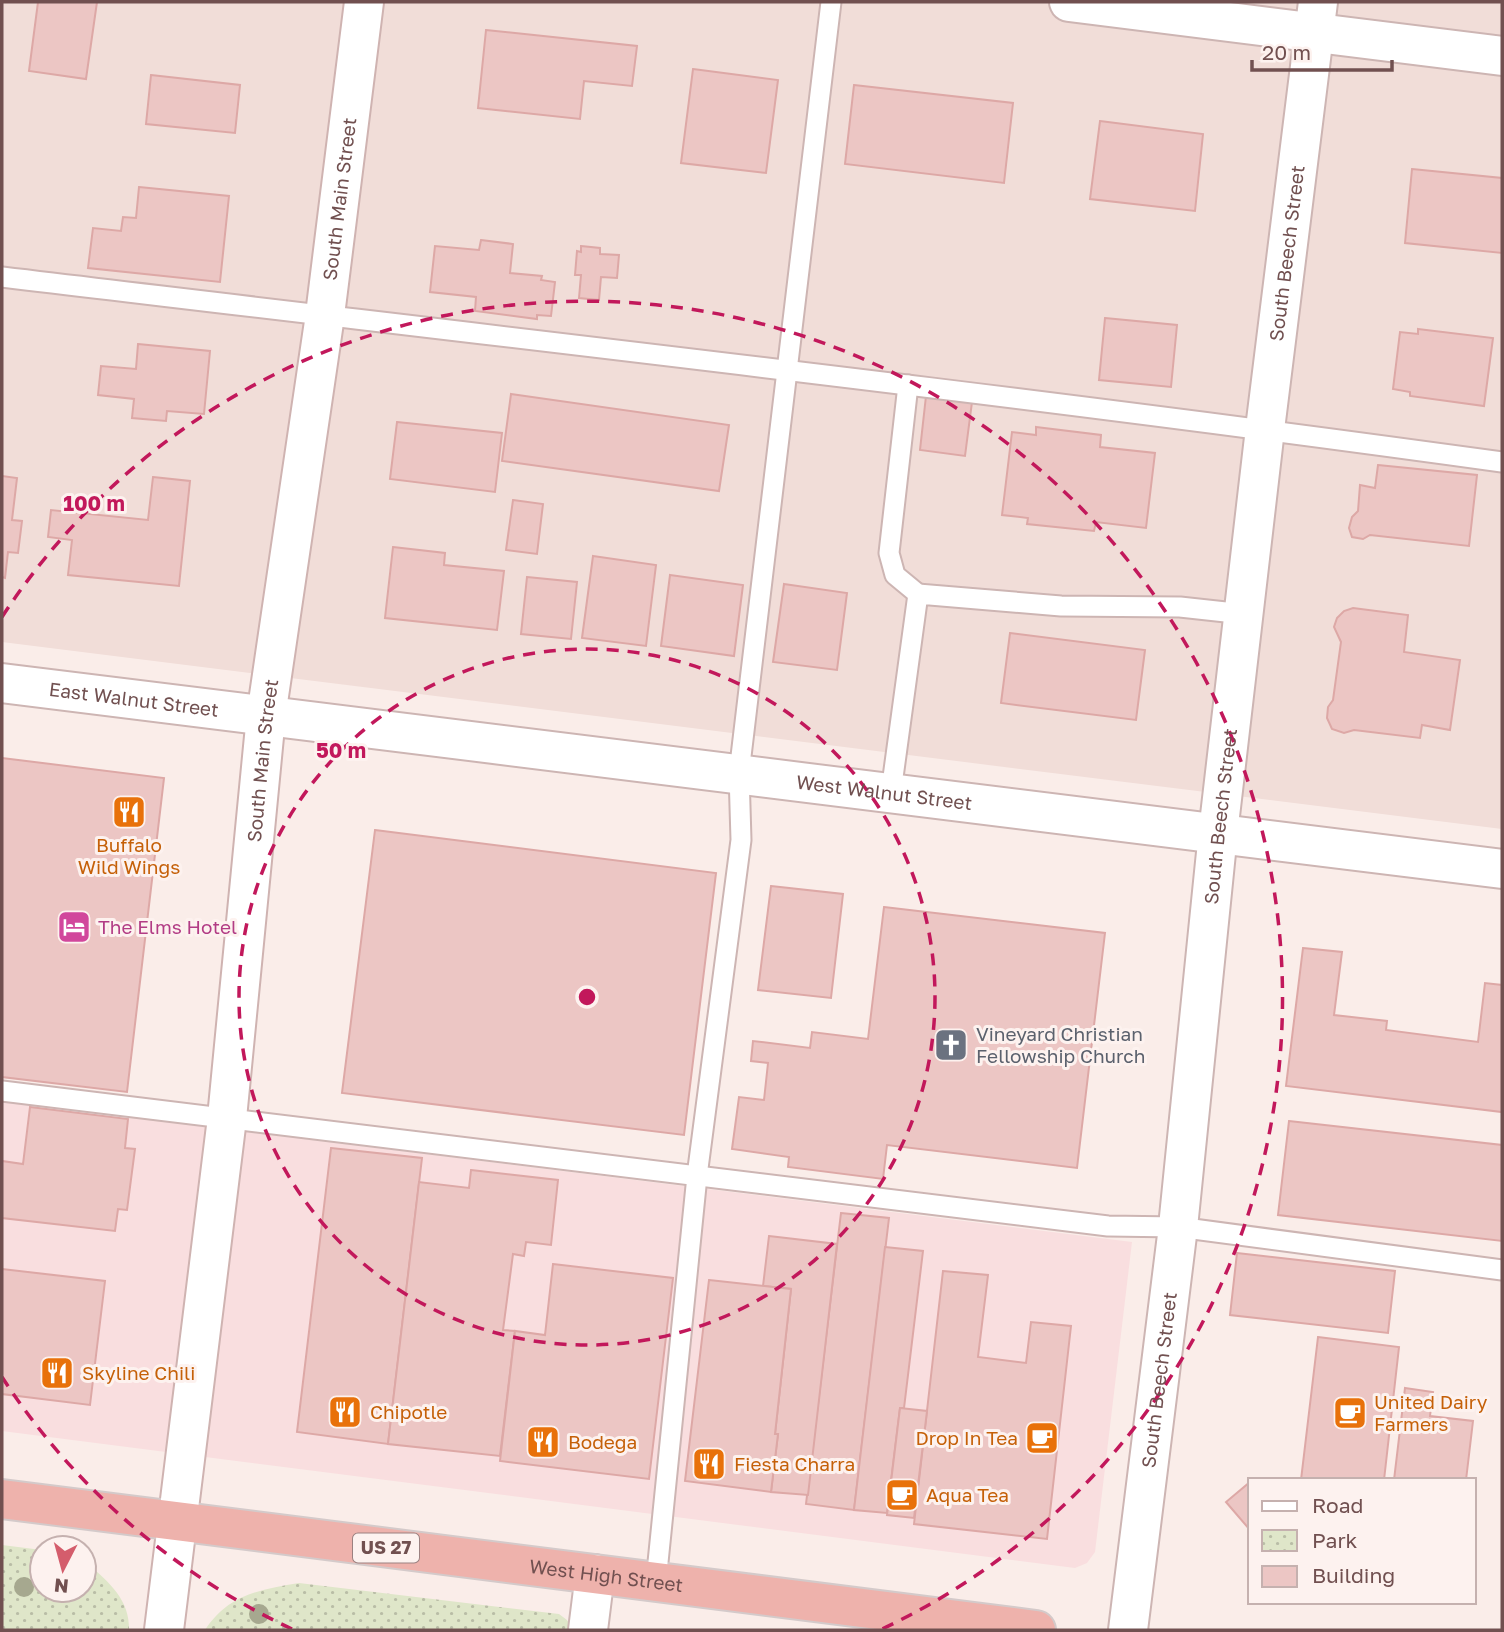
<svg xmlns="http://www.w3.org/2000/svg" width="1504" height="1632" font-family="'Golos Text',sans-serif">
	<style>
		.residential { fill: #f1ddd8 }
		.commercial { fill: #f9dedf }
		.park { fill: url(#park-dots) }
		.building { fill: #ecc6c4; stroke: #dda8a6; stroke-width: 2 }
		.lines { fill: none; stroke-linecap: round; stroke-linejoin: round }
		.service-casing { stroke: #cdb5b3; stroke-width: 23 }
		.minor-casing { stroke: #cdb5b3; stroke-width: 42 }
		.secondary-casing { stroke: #cfb3b1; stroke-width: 42 }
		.trunk-casing { stroke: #d4caca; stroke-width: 42 }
		.service { stroke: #fff; stroke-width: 19 }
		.minor { stroke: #fff; stroke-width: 38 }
		.secondary { stroke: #fff; stroke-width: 38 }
		.trunk { stroke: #eeb2ac; stroke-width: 38 }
		.tree { fill: #a6a88f }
		.ring { fill: none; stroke: #c2185b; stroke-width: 3.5; stroke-dasharray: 12 9 }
		.labels { text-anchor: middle; stroke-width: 6; stroke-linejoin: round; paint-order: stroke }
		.shield { fill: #fdf2ef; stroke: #9b8180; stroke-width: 2 }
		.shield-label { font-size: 18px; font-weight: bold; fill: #715050 }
		.street-label { font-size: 19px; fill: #715050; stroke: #fdf2ef }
		.food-label { font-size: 19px; fill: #c56008; stroke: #fdf2ef; text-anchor: start }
		.hotel-label { font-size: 19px; fill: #b23c85; stroke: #fdf2ef; text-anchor: start }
		.worship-label { font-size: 19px; fill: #5b616d; stroke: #fdf2ef; text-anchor: start }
		.centre { fill: #c2185b; stroke: #fdf2ef; stroke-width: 3.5 }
		.ring-label { font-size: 21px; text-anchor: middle; font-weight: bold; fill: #c2185b; stroke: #fdf2ef; stroke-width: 6; stroke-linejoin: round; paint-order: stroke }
	</style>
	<defs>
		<pattern id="park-dots" width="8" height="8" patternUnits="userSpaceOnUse" patternTransform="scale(1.75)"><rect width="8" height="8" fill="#dfe6c9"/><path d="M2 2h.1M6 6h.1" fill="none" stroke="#b9bda6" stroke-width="1.8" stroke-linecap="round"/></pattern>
	</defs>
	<rect width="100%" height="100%" fill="#faede9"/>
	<path class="residential" d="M2,2h1500v827l-1500,-187z"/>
	<path class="commercial" d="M2,1101l1130,141 -37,310 -8,11 -12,5 -1073,-137z"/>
	<g class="park">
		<path d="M2,1545l40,5v40h42v-28l4,2c21,18 42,36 41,66h-127z"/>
		<path d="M299,1583l260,31 8,6 7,10h-369c24,-36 54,-40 94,-47z"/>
	</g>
	<g class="building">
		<path d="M38,2h59l-11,77 -57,-8z"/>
		<path d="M486,30l151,16 -5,40 -48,-5 -4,38 -102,-11z"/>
		<path d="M693,69l85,11 -12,93 -85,-10z"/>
		<path d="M151,75l89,10 -5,48 -89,-9z"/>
		<path d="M854,85l159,18 -9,80 -159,-19z"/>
		<path d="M1100,121l103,13 -8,77 -105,-12z"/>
		<path d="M1412,169l90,9v75l-97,-10z"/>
		<path d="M139,187l90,9 -9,86 -132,-14 5,-40 28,3 2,-14 13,1z"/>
		<path d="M481,240l32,4 -3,29 32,3 -1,4 14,2 -4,34 -14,-1v4l-62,-8 1,-14 -46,-5 5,-46 44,4z"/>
		<path d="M581,246l19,2v6l19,1 -2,23 -16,-1 -2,23 -20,-2 2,-23h-6l2,-24 4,1z"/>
		<path d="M1105,318l72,7 -6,62 -72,-7z"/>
		<path d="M1418,329l75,9 -9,68 -74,-10v-4l-17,-3 7,-57 18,2z"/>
		<path d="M138,344l72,7 -6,63 -37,-3 -1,10 -34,-3 2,-19 -36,-4 3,-29 35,3z"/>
		<path d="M511,394l218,31 -10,66 -217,-30z"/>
		<path d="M926,396l46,6 -7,54 -45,-6z"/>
		<path d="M397,422l105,11 -7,59 -105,-13z"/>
		<path d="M1036,427l65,8 -1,12 55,6 -9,75 -50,-6 -2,9 -67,-7 1,-6 -26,-3 10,-83 24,3z"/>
		<path d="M1378,465l99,10 -8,71 -99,-11 -7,4 -11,-2 -3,-9 3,-11 6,-6 2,-26 15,3z"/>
		<path d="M2,476l15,2 -5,42 10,1 -4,32 -10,-1 -3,26 -3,-1z"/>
		<path d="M153,477l37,4 -11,105 -111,-11 4,-35 -24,-3 3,-27 97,10z"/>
		<path d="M513,500l30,4 -6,50 -31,-4z"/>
		<path d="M393,547l52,6 -1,12 60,6 -7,59 -112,-12z"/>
		<path d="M593,556l63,9 -10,81 -64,-8z"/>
		<path d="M670,575l73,10 -9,71 -73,-10z"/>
		<path d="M527,577l50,5 -6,57 -50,-5z"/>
		<path d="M784,584l63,9 -10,77 -64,-8z"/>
		<path d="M1353,608l55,7 -4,37 56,8 -10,70 -28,-5 -2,13 -66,-8 -10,3 -12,-4 -5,-11 1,-11 5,-7 8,-58 -7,-15 3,-9 7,-7z"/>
		<path d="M1010,633l135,17 -9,70 -135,-17z"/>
		<path d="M2,758l162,20 -37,314 -125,-15z"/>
		<path d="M375,830l341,43 -32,262 -342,-42z"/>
		<path d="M771,886l72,8 -12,104 -73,-8z"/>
		<path d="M884,907l221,26 -28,235 -190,-23 -4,34 -95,-12 1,-10 -57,-8 7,-52 25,3 4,-37 -17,-2 2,-20 57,7 2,-16 56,7z"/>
		<path d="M1303,948l39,4 -8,63 53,6 -1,9 92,12 7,-59 17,2v127l-216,-26z"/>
		<path d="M30,1107l98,12 -3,29 10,1 -8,61 -9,-1 -3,22 -113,-13v-57l21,3z"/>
		<path d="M1289,1121l213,24v96l-224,-26z"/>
		<path d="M331,1148l91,10 -34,286 -91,-12z"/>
		<path d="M471,1170l87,10 -7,65 -25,-3 -2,14 -11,-2 -10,76 12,1 -15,125 -112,-12 31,-262 50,6z"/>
		<path d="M841,1213l48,5 -35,292 -48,-6z"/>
		<path d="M769,1236l68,8 -29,251 -37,-3 7,-58h-3l16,-145 -28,-3z"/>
		<path d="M885,1247l38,4 -19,157h-4l-13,105 -33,-3z"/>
		<path d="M1237,1253l158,18 -7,62 -158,-18z"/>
		<path d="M553,1264l120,14 -24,201 -149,-18 15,-130 30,4z"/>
		<path d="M2,1269l103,12 -15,124 -88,-11z"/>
		<path d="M943,1271l45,4 -10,82 48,6 5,-41 40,4 -24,213 -133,-15z"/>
		<path d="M709,1280l82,9 -16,145h3l-7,58 -86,-11z"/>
		<path d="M1318,1337l81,10 -15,133h-83z"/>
		<path d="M1405,1388l28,4 -3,24 43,5 -7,59h-72z"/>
		<path d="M900,1408l27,3 -13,107 -27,-3z"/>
		<path d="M1250,1482v48l-24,-28z"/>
	</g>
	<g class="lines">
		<defs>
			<g id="service">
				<path d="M2,277c500,60 1001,116 1500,185"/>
				<path d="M908,385l-19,168 6,22 23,19"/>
				<path d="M891,792l27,-198 143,12 119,1 64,7"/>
				<path d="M2,1091l1106,135 70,1 324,43"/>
				<path d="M656,1582l41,-406 44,-336 -2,-67 92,-771"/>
			</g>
			<g id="minor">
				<path d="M1069,2l433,54"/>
				<path id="s1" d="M2,683l1500,186"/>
				<path d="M588,1630l7,-56"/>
				<path id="s2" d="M1128,1630l50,-403 40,-394 47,-404 53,-427"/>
			</g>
			<g id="secondary">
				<path id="s3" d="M164,1630l63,-512 39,-402 59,-401 39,-313"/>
			</g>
			<g id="trunk">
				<path id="s4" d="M2,1499l1034,131"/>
			</g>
		</defs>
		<use href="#service" class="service-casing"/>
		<use href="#minor" class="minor-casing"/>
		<use href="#secondary" class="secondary-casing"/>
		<use href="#trunk" class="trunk-casing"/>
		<use href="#service" class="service"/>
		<use href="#minor" class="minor"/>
		<use href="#secondary" class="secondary"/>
		<use href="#trunk" class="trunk"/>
	</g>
	<g class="tree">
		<circle cx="24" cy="1587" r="10"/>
		<circle cx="259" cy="1614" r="10"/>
	</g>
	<g class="ring">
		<circle cx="587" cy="997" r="348"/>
		<path d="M292 1629A697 697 0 0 1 2 1377M2 617A697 697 0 1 1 882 1629"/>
	</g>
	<defs>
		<symbol id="restaurant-square" viewBox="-11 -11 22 22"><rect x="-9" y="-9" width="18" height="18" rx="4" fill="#e8710a" stroke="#fdf2ef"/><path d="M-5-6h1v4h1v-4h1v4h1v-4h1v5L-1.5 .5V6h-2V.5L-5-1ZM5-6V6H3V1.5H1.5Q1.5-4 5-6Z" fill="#fff"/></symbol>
		<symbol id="hotel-square" viewBox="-11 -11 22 22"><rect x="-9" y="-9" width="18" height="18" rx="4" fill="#d1479c" stroke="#fdf2ef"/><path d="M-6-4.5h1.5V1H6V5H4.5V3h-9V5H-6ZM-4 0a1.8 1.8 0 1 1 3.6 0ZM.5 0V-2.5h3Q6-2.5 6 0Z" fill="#fff"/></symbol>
		<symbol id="church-square" viewBox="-11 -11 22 22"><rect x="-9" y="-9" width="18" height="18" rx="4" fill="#6b7280" stroke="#fdf2ef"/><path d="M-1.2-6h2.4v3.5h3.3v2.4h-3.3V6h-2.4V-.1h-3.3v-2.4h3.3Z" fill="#fff"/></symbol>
		<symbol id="cafe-square" viewBox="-11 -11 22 22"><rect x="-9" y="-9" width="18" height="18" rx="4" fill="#e8710a" stroke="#fdf2ef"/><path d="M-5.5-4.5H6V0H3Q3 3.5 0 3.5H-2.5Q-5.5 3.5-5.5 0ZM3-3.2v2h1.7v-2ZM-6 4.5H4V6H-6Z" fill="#fff"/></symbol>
	</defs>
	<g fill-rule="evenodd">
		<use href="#restaurant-square" x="110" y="793" width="38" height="38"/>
		<use href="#hotel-square" x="55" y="908" width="38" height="38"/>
		<use href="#church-square" x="932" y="1026" width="38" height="38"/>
		<use href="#restaurant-square" x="38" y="1354" width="38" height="38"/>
		<use href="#restaurant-square" x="326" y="1393" width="38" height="38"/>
		<use href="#cafe-square" x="1331" y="1394" width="38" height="38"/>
		<use href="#cafe-square" x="1023" y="1419" width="38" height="38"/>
		<use href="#restaurant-square" x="524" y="1423" width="38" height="38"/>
		<use href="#restaurant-square" x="690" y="1445" width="38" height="38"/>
		<use href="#cafe-square" x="883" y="1476" width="38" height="38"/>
	</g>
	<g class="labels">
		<rect class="shield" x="353" y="1533.5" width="66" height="29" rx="5"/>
		<g class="shield-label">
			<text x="386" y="1554">US 27</text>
		</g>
		<g class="street-label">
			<text dy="7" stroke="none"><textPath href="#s3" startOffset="1442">South Main Street</textPath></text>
			<text dy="7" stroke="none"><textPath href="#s2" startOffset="1386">South Beech Street</textPath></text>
			<text dy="7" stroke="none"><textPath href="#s1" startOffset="133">East Walnut Street</textPath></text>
			<text dy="7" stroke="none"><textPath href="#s3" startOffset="875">South Main Street</textPath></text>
			<text dy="7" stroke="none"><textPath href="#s1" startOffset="889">West Walnut Street</textPath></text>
			<text dy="7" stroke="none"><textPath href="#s2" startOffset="819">South Beech Street</textPath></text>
			<text dy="7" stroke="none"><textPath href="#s2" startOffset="252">South Beech Street</textPath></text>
			<text dy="7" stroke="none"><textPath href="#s4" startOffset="609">West High Street</textPath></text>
		</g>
		<g class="food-label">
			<text x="129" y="852" text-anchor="middle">Buffalo<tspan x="129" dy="22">Wild Wings</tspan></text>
			<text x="82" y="1380">Skyline Chili</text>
			<text x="1374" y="1409">United Dairy<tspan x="1374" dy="22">Farmers</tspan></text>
			<text x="370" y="1419">Chipotle</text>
			<text x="1018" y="1445" text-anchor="end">Drop In Tea</text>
			<text x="568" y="1449">Bodega</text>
			<text x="734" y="1471">Fiesta Charra</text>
			<text x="926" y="1502">Aqua Tea</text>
		</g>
		<g class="hotel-label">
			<text x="98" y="934">The Elms Hotel</text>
		</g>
		<g class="worship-label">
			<text x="976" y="1041">Vineyard Christian<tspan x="976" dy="22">Fellowship Church</tspan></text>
		</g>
	</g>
	<circle cx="587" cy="997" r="10" class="centre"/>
	<g class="ring-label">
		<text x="94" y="511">100 m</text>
		<text x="341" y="758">50 m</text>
	</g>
	<rect width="1504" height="1632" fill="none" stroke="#715050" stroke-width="7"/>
	<rect x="1248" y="1478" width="228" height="126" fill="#fdf2ef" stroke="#c5b1af" stroke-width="2"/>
	<rect x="1262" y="1501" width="35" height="10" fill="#ffffff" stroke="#c5b1af" stroke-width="2"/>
	<text x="1312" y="1513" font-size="21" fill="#715050">Road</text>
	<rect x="1262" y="1530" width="35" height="21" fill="url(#park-dots)" stroke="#c5b1af" stroke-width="2"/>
	<text x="1312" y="1548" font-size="21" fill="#715050">Park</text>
	<rect x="1262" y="1566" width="35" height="21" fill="#ecc6c4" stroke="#c5b1af" stroke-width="2"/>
	<text x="1312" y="1583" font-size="21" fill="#715050">Building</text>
	<g transform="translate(63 1569) rotate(186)"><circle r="33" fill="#fdf2ef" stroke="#c5b1af" stroke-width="2"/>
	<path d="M0-5L12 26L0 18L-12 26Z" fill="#d45d6c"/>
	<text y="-10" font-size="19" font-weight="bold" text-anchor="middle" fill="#715050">N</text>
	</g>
	<path d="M1252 60v10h140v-10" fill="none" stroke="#715050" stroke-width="3.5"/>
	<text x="1262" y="60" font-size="21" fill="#715050" stroke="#fdf2ef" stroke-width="5" paint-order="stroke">20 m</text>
</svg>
